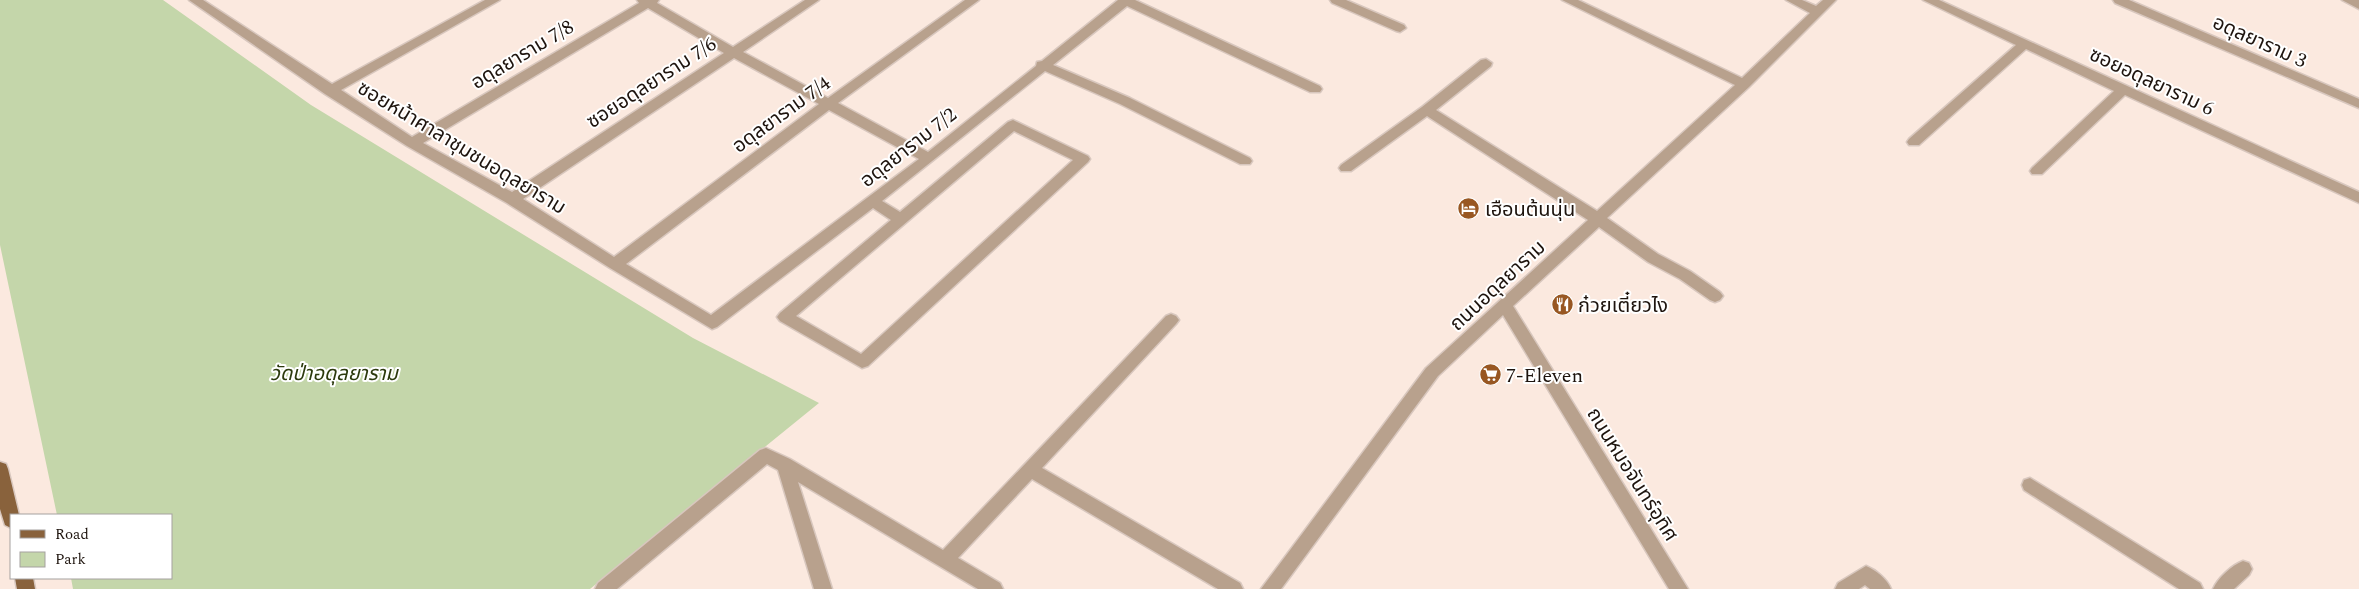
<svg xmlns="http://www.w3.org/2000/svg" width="2359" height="589" font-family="Spectral,'Noto Sans Thai',serif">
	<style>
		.green { fill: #c4d6aa }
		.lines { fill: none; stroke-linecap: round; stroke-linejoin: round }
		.minor-casing { stroke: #d8c7be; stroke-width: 3 }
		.major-casing { stroke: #d8c7be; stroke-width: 3 }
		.minor { fill: #b8a18d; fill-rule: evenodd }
		.major { fill: #89623c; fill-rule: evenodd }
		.labels { text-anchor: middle; stroke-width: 4; stroke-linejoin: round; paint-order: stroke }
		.street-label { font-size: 20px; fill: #1e140e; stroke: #fff }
		.poi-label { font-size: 20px; fill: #1e140e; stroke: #fff; text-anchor: start }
		.park-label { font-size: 20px; font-style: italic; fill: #2c3a0d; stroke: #fff }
	</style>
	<rect width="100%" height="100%" fill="#fbe9df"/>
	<path class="green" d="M0,0h163l148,105 382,233 126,65 -229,186h-517l-2,-11h100v-63h-114l-57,-270z"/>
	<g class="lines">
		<defs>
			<g id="minor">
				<path d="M189,0h14l129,84 153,-84h15l-159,90 71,47 227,-134 -2,-3h22l-2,3 76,44 72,-47h14l-76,52 85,46 137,-98h14l-141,103 90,49 108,-86 1,-4 5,-1 76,-61h17l185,86 2,3 -2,3h-10l-183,-86 -74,59 77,33 120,60 2,3 -2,3h-10l-120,-60 -75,-33 -163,130 18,11 108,-90 5,-2 75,36 2,3 -2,3 -220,204 -6,2 -82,-47 -3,-4 3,-4 111,-93 -18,-12 -156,119 -5,2 -102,-61 -103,-65 -100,-57 -82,-52zM648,8l76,45 -212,139 -89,-49zM734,58l85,46 -205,153 -91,-58zM829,110l90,49 -208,156 -85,-51zM1014,131l59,29 -212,194 -65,-38z"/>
				<path d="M1330,0h16l58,25 2,3 -6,4 -4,-1 -64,-28z"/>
				<path d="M1562,0h16l164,78 68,-65 -24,-13h16l14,6 7,-6h13l-87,87 -142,131 51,36 32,17 30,21 3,4 -3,4 -5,2 -5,-2 -30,-21 -32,-17 -49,-35 -86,79 175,283h-19l-166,-274 -65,61 -157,213h-20l165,-221 162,-148 -161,-104 -76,55h-10l-2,-3 2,-3 81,-58 59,-47 5,-1 6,4 -1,3 -55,44 161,101 138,-126z"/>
				<path d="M1923,0h16l420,192v11l-234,-108 -83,79h-10l-2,-3 2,-3 82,-77 -88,-42 -107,96h-10l-2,-3 2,-3 107,-94z"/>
				<path d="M2113,0h16l230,99v9l-244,-105z"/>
				<path d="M2342,0h17v9z"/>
				<path d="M1171,314l5,2 3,4 -3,4 -134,144 198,115 3,6h-25l-186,-110 -74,79 42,25 3,6h-25l-180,-107 34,107h-18l-36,-119 -11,-6 -150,125h-22l3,-6 162,-133 6,-2 24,11 153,91 223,-234z"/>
				<path d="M2030,478l170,105 3,6h-24l-155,-99 -2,-5 2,-5z"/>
				<path d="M2243,561l6,2 3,6 -3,6 -15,14h-21c5,-11 19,-24 30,-28z"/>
				<path d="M1866,566c10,4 21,13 25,23h-21l-5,-4 -6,4h-24l3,-6z"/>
			</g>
			<g id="major">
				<path d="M0,462l6,2 2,5 11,46h-8v13l-6,-3 -5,-16z"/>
				<path d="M15,578h18l2,11h-18z"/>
			</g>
		</defs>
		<use href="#minor" class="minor-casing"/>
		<use href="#major" class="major-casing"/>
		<use href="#minor" class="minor"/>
		<use href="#major" class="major"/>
	</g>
	<defs>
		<symbol id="hotel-disc" viewBox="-11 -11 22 22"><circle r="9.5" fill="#985722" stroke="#fff"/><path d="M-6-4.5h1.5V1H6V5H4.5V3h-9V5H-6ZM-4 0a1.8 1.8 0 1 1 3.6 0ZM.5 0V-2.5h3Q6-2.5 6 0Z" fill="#fff"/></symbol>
		<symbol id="restaurant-disc" viewBox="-11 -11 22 22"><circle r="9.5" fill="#985722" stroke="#fff"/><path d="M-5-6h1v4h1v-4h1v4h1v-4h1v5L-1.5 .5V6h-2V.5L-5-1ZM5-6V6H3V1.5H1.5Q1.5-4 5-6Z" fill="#fff"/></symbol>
		<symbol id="supermarket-disc" viewBox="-11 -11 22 22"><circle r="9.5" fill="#985722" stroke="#fff"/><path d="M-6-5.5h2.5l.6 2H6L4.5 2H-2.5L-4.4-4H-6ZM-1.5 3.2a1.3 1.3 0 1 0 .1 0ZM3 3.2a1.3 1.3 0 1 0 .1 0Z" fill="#fff"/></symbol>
	</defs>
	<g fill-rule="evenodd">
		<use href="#hotel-disc" x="1456" y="196" width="25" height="25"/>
		<use href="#restaurant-disc" x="1550" y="292" width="25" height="25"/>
		<use href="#supermarket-disc" x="1478" y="362" width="25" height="25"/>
	</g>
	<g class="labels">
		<g class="street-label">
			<text transform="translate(2260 41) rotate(24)" y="7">อดุลยาราม 3</text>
			<text transform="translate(522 54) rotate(-31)" y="7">อดุลยาราม 7/8</text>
			<text transform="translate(2152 81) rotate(25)" y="7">ซอยอดุลยาราม 6</text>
			<text transform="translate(651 82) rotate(-33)" y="7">ซอยอดุลยาราม 7/6</text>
			<text transform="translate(781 114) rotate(-36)" y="7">อดุลยาราม 7/4</text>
			<text transform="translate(462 147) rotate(31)" y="7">ซอยหน้าศาลาชุมชนอดุลยาราม</text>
			<text transform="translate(908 147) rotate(-38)" y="7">อดุลยาราม 7/2</text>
			<text transform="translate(1497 285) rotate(-43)" y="7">ถนนอดุลยาราม</text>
			<text transform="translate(1633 474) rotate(58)" y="7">ถนนหมอจันทร์อุทิศ</text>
		</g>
		<g class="poi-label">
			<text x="1485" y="216">เฮือนต้นนุ่น</text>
			<text x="1578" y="312">ก๋วยเตี๋ยวไง</text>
			<text x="1506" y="382">7-Eleven</text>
		</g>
		<g class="park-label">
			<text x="334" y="380">วัดป่าอดุลยาราม</text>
		</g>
	</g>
	<rect x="10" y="514" width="162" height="65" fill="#ffffff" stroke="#a5a19f"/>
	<rect x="20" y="530" width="25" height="8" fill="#89623c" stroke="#a5a19f"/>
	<text x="55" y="539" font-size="15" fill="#1e140e">Road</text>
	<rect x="20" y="552" width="25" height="15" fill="#c4d6aa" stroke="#a5a19f"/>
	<text x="55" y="564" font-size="15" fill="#1e140e">Park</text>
</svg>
